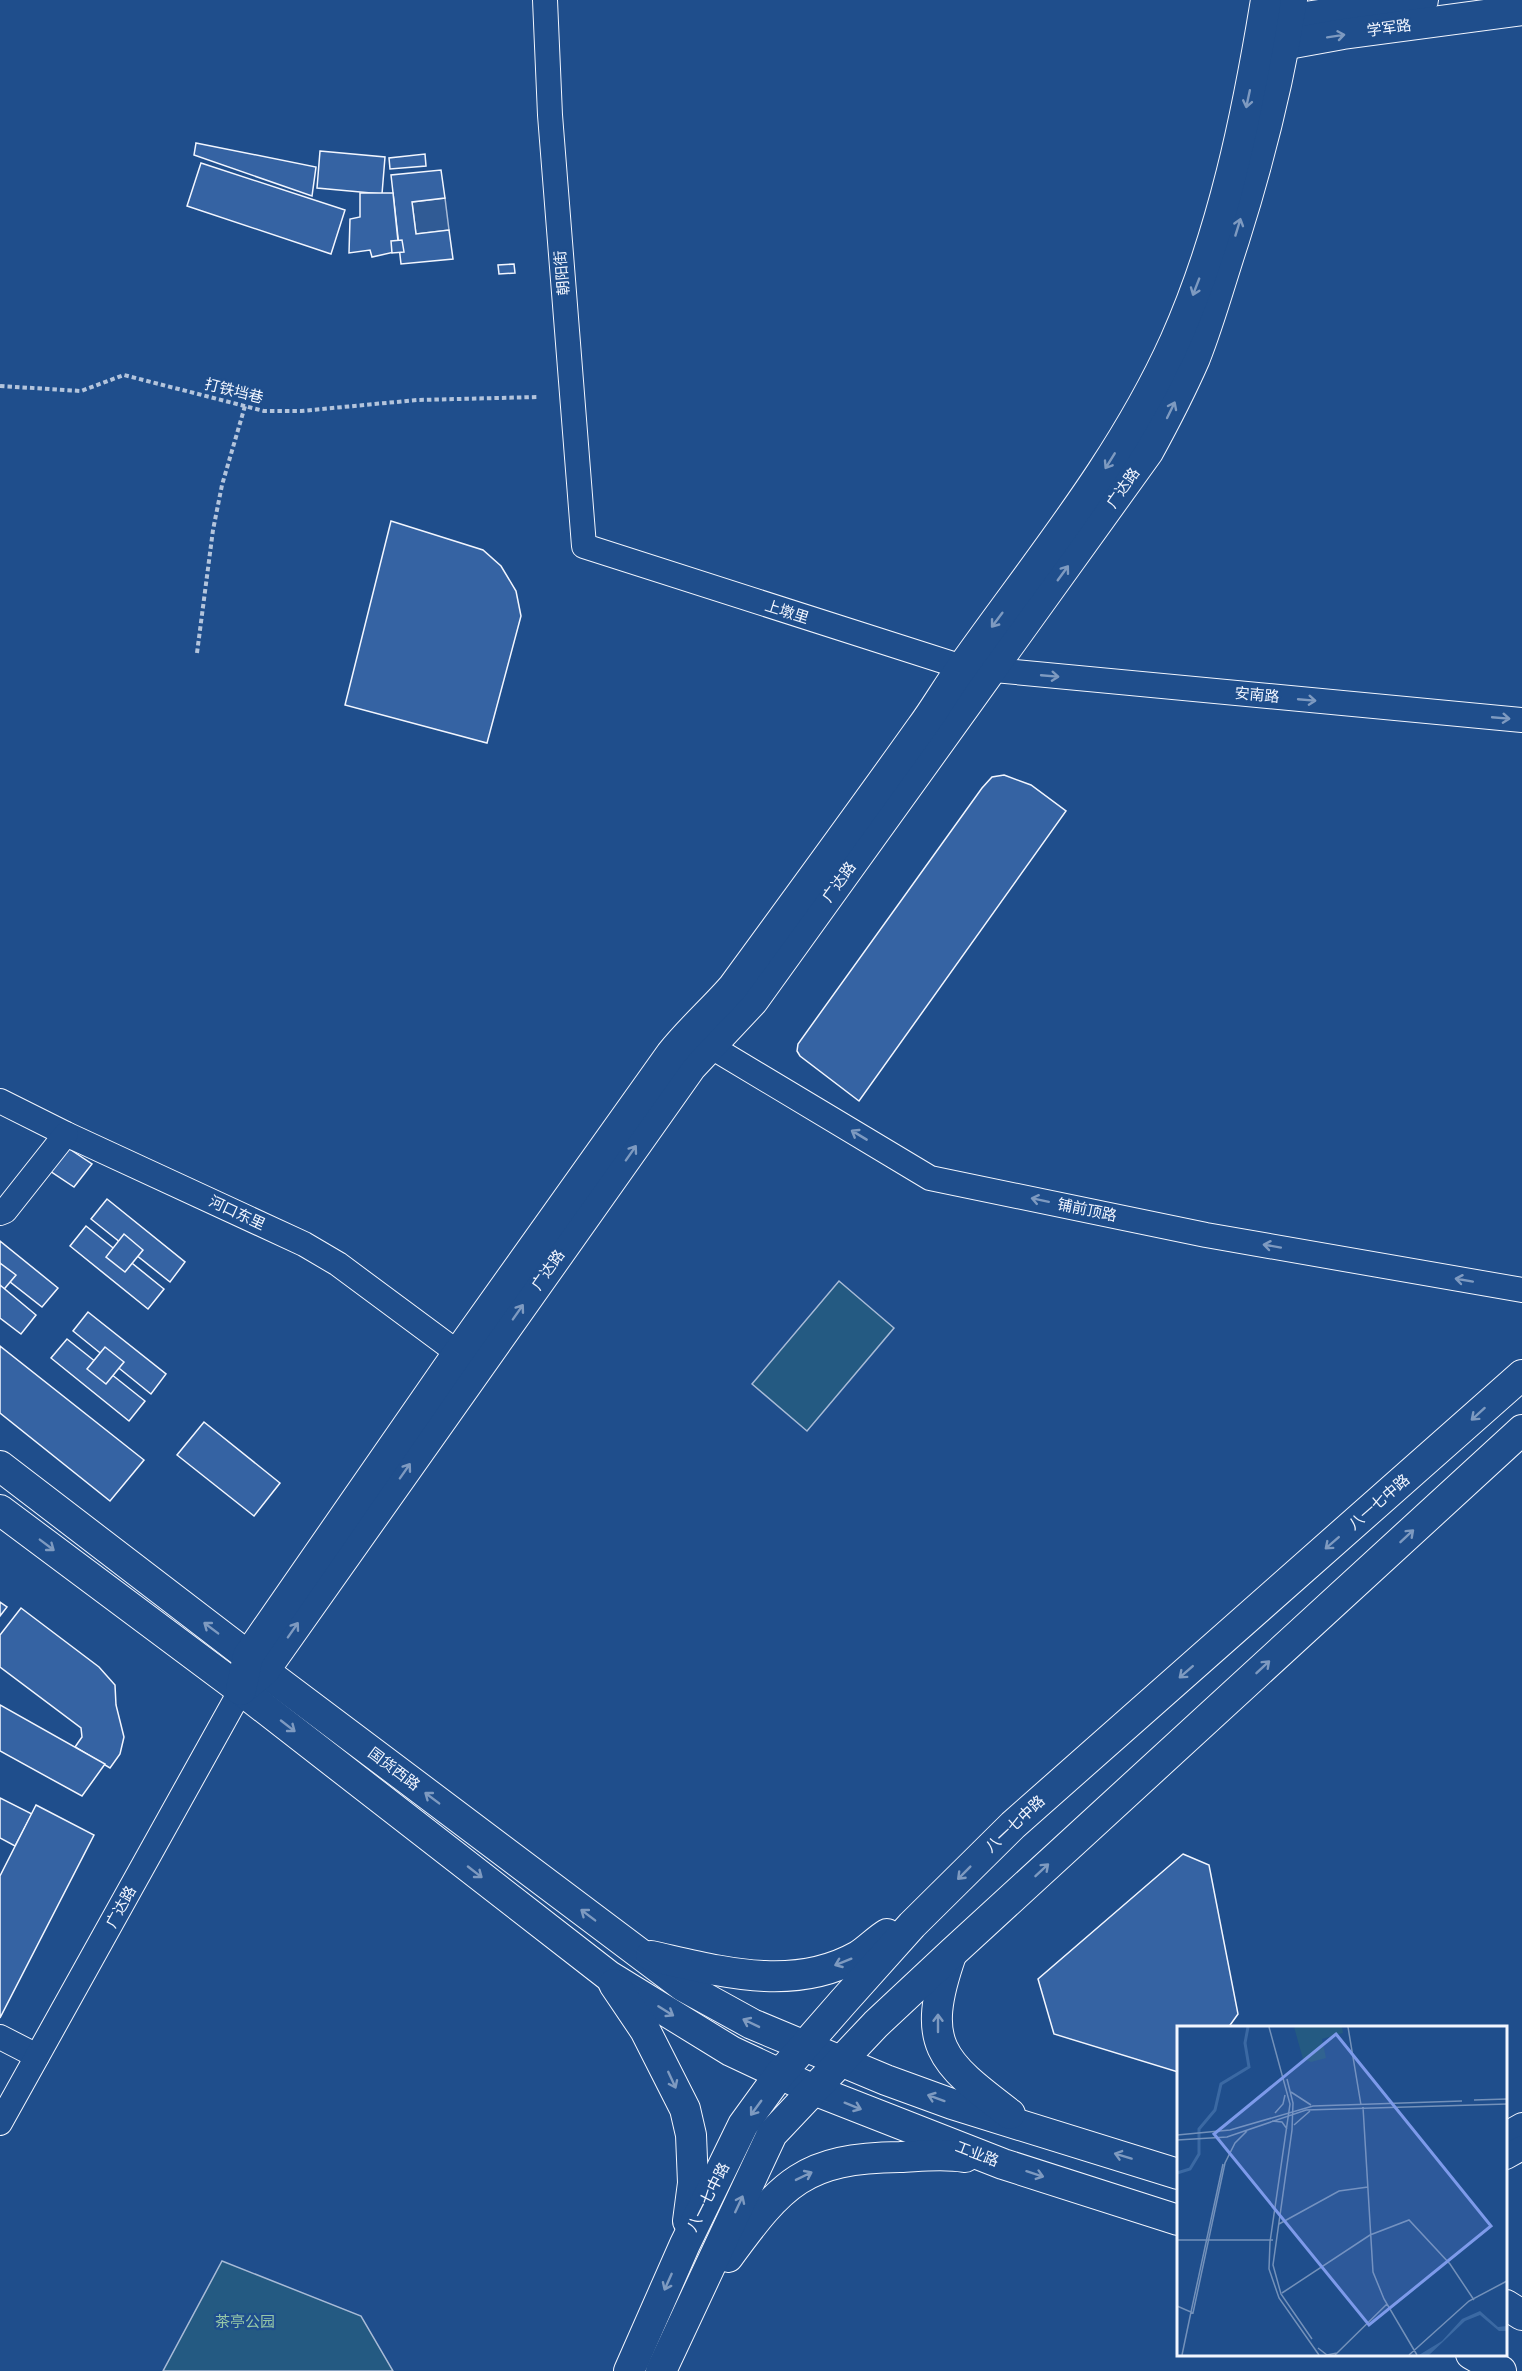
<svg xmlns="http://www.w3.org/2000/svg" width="1522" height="2371" font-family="'Varela Round','Noto Sans SC',sans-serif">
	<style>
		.green { fill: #245a82; stroke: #a8bbd7; stroke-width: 1.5 }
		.parking { fill: #305b95; stroke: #a8bbd7; stroke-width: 1.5 }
		.building { fill: #3563a3; stroke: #f2f6ff; stroke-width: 1.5 }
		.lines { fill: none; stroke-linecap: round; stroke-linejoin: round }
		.minor-casing { stroke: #f2f6ff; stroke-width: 26 }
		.major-casing { stroke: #f2f6ff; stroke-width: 32 }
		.path { stroke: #b3c4dc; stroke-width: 4; stroke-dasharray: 4.5 3; stroke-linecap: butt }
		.minor { stroke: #1f4e8c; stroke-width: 24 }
		.major { stroke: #1f4e8c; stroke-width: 30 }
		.oneway { stroke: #7e9ac0 }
		.labels { text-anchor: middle; stroke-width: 4.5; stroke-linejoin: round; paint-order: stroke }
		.street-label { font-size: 15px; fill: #f2f6ff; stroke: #1f4e8c }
		.park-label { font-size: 15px; fill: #97c8a6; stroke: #1f4e8c }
		.inset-river { fill: none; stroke: #3b69a3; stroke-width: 3 }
		.inset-road { fill: none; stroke: #7391ba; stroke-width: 1.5 }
		.view { fill: #7d9aea; fill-opacity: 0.15; stroke: #7d9aea; stroke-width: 3 }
		.inset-edge { fill: none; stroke: #f2f6ff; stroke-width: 3 }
	</style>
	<rect width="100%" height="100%" fill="#1f4e8c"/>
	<g class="green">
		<path d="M839,1281l55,47 -87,103 -55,-47z"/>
		<path d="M222,2261l139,55 32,55h-230z"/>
	</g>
	<path class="parking" d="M445,198l4,32 -33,4 -4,-32z"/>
	<g class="building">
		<path d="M196,143l120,24 -4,29 -118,-41z"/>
		<path d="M320,151l65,6 -3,37 -65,-6z"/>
		<path d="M425,154l1,12 -36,3 -1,-11z"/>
		<path d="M201,163l144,47 -14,44 -144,-48z"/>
		<path d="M441,170l4,28 -33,4 4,32 33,-4 4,29 -52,5 -10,-89z"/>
		<path d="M360,193h33l6,58 -27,6 -2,-7 -21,3 1,-34 10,-2z"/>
		<path d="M402,240l2,12 -12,1 -1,-12z"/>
		<path d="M514,264l1,9 -16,1 -1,-9z"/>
		<path d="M391,521l92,29 18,16 15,25 5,25 -34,127 -142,-38z"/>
		<path d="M1004,775l27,10 35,26 -207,290 -59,-45 -3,-5 1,-7 184,-256 10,-11z"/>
		<path d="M65,1146l27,18 -18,23 -27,-18z"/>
		<path d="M107,1199l78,63 -15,20 -79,-63z"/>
		<path d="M86,1226l78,63 -16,20 -78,-63z"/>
		<path d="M124,1234l19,16 -18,22 -19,-15z"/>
		<path d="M0,1241l58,47 -16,19 -42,-33z"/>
		<path d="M0,1263l16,12 -16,19z"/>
		<path d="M0,1285l36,30 -15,19 -21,-16z"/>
		<path d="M88,1312l78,62 -15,20 -78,-63z"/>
		<path d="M67,1339l78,62 -16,20 -78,-63z"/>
		<path d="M0,1346l144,114 -34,41 -110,-88z"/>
		<path d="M105,1347l19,15 -18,22 -19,-15z"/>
		<path d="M204,1422l76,61 -26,33 -77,-61z"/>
		<path d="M0,1602l7,5 -7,9z"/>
		<path d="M21,1608l78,59 16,18 1,20 8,32 -4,17 -10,14 -35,-21 7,-10 -1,-9 -81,-61v-32z"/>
		<path d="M0,1705l105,59 -23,32 -82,-45z"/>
		<path d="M0,1798l32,16 -17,32 -15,-8z"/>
		<path d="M36,1805l58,30 -94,183v-142z"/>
		<path d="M1183,1854l26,11 29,149 -10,14h-50v44l-124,-38 -16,-55z"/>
	</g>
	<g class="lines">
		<defs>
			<g id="minor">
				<path d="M545,0l5,115 34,431 378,121 560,53"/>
				<path d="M695,1037l235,141 276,57 316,55"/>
				<path d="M0,1101l66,33 238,110 34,20 120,89"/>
				<path d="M0,1213l5,-2 61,-77"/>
				<path d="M0,2037l37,19"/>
				<path d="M0,2123l241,-433"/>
				<path d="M1506,2134l16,-9"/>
				<path d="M1506,2157l16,-9"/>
			</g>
			<g id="major">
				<path d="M1271,22l152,-22"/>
				<path d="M1266,48l77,-14 179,-24"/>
				<path d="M0,1466l248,190 16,15 419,315 69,38 134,56 66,24 226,70"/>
				<path d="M0,1510l241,180 368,286 122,75 83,39 189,74 175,56"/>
				<path d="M241,1690l23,-19 427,-604 62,-66 395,-549c17,-31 33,-62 47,-94 15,-38 26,-79 39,-118 25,-79 45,-158 58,-240"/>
				<path d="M241,1690l7,-34 210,-303 213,-299c19,-24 42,-44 62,-67 63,-86 126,-172 188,-259 15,-20 27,-42 42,-62 75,-106 158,-205 212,-325 48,-108 72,-225 91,-341"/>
				<path d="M951,1955c-31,89 -11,106 59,159"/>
				<path d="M651,1956c68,15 141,37 207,0 10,-6 19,-16 29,-22"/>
				<path d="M614,1984l31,46 40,79 6,26 2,48 -5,38"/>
				<path d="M728,2257c54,-74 76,-99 172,-100 21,-1 44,-4 65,0"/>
				<path d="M1506,2305l16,10"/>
				<path d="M1471,2354l30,17"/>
				<path d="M629,2371l56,-127 58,-119 37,-51 63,-72 69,-77 101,-100 509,-450"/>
				<path d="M661,2371l111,-237 104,-110 76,-71 570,-523"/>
			</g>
		</defs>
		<use href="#minor" class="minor-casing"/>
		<use href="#major" class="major-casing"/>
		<g class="path">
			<path d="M0,386l81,5 43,-16 140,36h37l116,-11 122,-3"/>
			<path d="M197,653l16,-123 9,-45 23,-79"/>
		</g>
		<use href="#minor" class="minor"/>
		<use href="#major" class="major"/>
	</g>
	<defs><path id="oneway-shaft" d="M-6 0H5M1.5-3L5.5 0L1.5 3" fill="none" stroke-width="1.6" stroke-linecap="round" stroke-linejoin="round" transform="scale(1.5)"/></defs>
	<g class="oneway">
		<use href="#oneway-shaft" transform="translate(1336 36) rotate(-9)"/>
		<use href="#oneway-shaft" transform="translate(1248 99) rotate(102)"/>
		<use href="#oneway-shaft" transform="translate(1238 227) rotate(-73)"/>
		<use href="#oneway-shaft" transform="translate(1196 287) rotate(111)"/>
		<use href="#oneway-shaft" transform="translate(1171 410) rotate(-64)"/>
		<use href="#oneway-shaft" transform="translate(1110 461) rotate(122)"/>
		<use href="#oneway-shaft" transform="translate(1063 573) rotate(-54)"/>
		<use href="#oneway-shaft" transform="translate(997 620) rotate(127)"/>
		<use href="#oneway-shaft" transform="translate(1050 676) rotate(5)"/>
		<use href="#oneway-shaft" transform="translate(1307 700) rotate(5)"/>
		<use href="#oneway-shaft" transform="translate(1501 718) rotate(5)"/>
		<use href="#oneway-shaft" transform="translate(859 1135) rotate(-149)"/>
		<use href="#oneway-shaft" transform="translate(631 1153) rotate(-55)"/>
		<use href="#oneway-shaft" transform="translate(1040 1200) rotate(-168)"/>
		<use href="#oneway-shaft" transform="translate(1272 1246) rotate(-170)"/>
		<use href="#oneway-shaft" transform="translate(1464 1280) rotate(-170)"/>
		<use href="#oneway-shaft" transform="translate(518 1312) rotate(-55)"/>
		<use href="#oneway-shaft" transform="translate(1478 1414) rotate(138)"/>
		<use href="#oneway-shaft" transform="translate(405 1471) rotate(-55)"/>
		<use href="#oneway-shaft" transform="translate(1407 1536) rotate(-43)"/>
		<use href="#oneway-shaft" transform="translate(1332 1543) rotate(139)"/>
		<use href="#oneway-shaft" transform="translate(47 1545) rotate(37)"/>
		<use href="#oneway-shaft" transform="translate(211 1628) rotate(-143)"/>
		<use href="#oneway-shaft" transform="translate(293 1630) rotate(-55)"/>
		<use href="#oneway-shaft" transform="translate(1263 1667) rotate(-43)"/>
		<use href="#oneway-shaft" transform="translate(1186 1672) rotate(139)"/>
		<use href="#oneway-shaft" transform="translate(288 1726) rotate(38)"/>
		<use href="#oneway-shaft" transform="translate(432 1798) rotate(-143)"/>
		<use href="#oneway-shaft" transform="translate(1042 1870) rotate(-43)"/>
		<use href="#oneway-shaft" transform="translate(475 1872) rotate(38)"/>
		<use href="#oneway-shaft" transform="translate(964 1873) rotate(135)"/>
		<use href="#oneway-shaft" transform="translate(588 1915) rotate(-143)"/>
		<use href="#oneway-shaft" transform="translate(843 1962) rotate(158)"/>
		<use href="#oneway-shaft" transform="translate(666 2011) rotate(32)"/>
		<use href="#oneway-shaft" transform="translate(751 2023) rotate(-154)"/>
		<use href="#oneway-shaft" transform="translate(938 2023) rotate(-90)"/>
		<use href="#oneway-shaft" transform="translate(672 2080) rotate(65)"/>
		<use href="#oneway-shaft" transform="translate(936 2098) rotate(-160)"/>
		<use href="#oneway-shaft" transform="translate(853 2106) rotate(22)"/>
		<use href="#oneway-shaft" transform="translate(756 2108) rotate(126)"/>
		<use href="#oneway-shaft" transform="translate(1123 2156) rotate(-163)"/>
		<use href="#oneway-shaft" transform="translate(1035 2174) rotate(18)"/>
		<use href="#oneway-shaft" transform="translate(804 2176) rotate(-26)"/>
		<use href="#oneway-shaft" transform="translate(739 2204) rotate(-65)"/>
		<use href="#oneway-shaft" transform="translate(668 2282) rotate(114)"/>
	</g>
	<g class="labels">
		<g class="street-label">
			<text transform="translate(1389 28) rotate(-8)" y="5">学军路</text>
			<text transform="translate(562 273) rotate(-95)" y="5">朝阳街</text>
			<text transform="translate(234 391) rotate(14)" y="5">打铁垱巷</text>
			<text transform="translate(1123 488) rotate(-55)" y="5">广达路</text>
			<text transform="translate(787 612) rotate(18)" y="5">上墩里</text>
			<text transform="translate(1257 695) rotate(5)" y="5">安南路</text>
			<text transform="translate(839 882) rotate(-54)" y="5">广达路</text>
			<text transform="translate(1087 1210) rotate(12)" y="5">铺前顶路</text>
			<text transform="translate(237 1213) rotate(25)" y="5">河口东里</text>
			<text transform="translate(548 1270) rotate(-55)" y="5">广达路</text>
			<text transform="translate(1379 1502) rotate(-41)" y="5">八一七中路</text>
			<text transform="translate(394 1769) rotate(37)" y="5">国货西路</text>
			<text transform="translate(1015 1824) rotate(-43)" y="5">八一七中路</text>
			<text transform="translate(121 1907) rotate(-61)" y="5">广达路</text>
			<text transform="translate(977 2154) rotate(21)" y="5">工业路</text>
			<text transform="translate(708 2197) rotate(-63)" y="5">八一七中路</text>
		</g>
		<g class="park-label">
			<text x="245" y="2327">茶亭公园</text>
		</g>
	</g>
	<g transform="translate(1177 2026)">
		<rect width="330" height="330" fill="#1f4e8c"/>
		<path d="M117,1h48l1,6 -21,6 4,19 -15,4 -8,-3z" fill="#245a82"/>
		<path d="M303,285l18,16 9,-1v5h-8l-19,-16 -15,6 -36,34h-10l23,-14 20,-22z" fill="#3b69a3"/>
		<path class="inset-river" d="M0,147l13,-4 9,-15v-25l16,-19 6,-26 28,-17 -4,-24 3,-16"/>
		<path class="inset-road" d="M92,1l21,77 -20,138 -1,27 10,29 40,57M171,1l13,78M110,53l6,24 -1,27 -19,135 8,29 31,45M114,66l20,13M297,74l33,-1M186,81l10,165 11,27 33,56M98,87l8,-9 2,-9M95,95l10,1 5,7M117,99l16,-14M0,109l53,-5 83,-24 149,-5M0,114l50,-3 79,-27 201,-6M102,198l60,-33 29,-4M0,214h96M105,267l88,-58 39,-15 41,44 24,36M0,280l16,7 32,-150 10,-20 12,-12M14,286l32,-148M141,322l9,7 10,-2M5,329l9,-43M158,329l52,-51M232,329l60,-54 38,-20"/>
		<path class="view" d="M159,8l155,192 -122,99 -155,-191z"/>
		<rect width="330" height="330" class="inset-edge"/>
	</g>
</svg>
